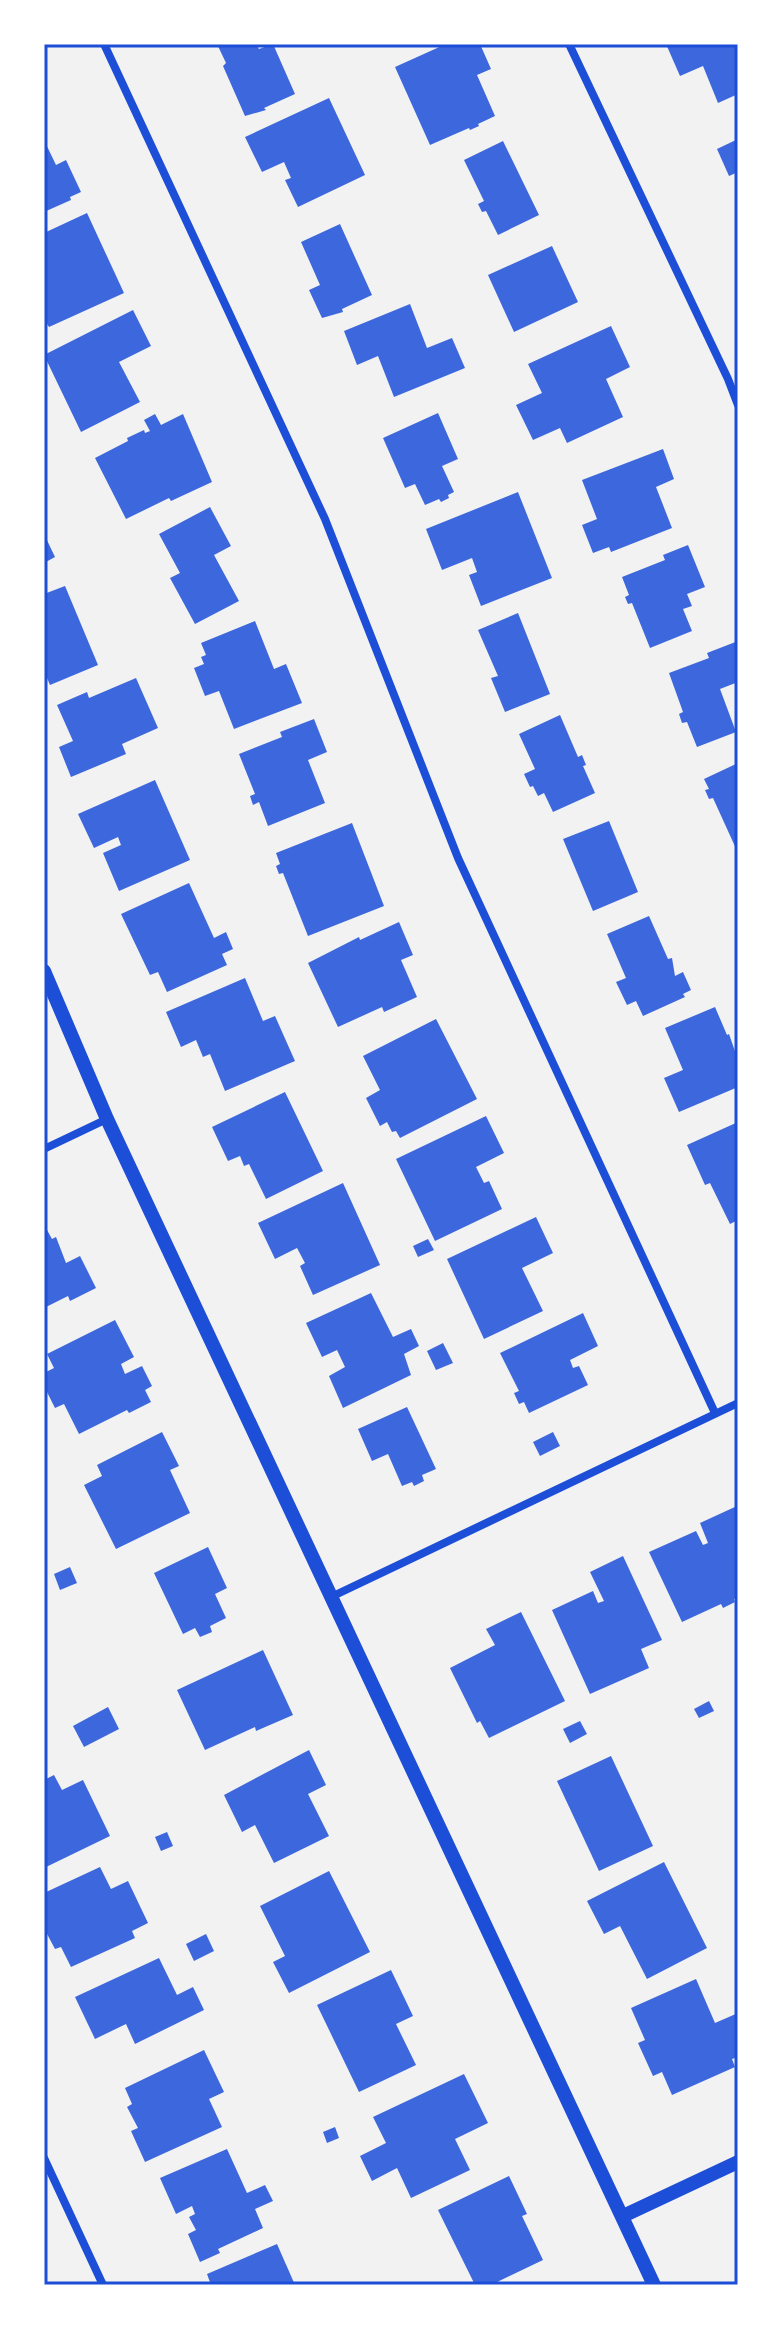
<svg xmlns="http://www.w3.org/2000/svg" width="782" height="2329" font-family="Quicksand,sans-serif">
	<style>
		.building { fill: #3d67dc }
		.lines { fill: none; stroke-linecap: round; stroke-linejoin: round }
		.minor { stroke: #1d4ed8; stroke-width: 8 }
		.tertiary { stroke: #1d4ed8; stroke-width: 14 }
		.neatline { fill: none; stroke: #1d4ed8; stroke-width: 3 }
	</style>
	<rect width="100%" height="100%" fill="#f2f2f2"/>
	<g class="building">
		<path d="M217,44h39l3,5 14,-5 22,50 -31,14 2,2 -21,6 -22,-50 3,-3z"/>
		<path d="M446,44h34l11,25 -14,6 18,41 -17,8 1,2 -9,4 -1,-2 -39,17 -35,-78z"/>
		<path d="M666,44h72v50l-20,9 -15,-37 -23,10z"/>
		<path d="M329,98l36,77 -67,32 -13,-27 6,-2 -7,-16 -22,10 -17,-35z"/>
		<path d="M738,139v33l-9,4 -12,-27z"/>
		<path d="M44,140l12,25 10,-5 15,32 -11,5 1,3 -27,12z"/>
		<path d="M503,141l36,74 -41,20 -12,-24 -4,1 -4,-8 6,-3 -20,-41z"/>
		<path d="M87,213l37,80 -75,34 -5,-8v-86z"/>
		<path d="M340,224l32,71 -30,14 1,3 -21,6 -13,-28 11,-5 -19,-43z"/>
		<path d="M552,246l26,56 -64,30 -26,-57z"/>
		<path d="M410,304l17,44 25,-10 13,30 -71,29 -16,-41 -21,9 -13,-34z"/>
		<path d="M133,310l18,36 -32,16 21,40 -59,30 -37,-77z"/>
		<path d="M611,326l19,41 -24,12 17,38 -56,26 -7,-15 -27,12 -17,-35 26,-12 -14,-29z"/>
		<path d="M438,413l20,46 -16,7 12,26 -6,3 1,3 -8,4 -2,-3 -14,6 -10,-21 -10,4 -22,-50z"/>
		<path d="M155,414l6,11 22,-11 29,68 -41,19 -2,-3 -43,21 -31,-61 33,-17 -1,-3 17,-8 1,3 5,-2 -6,-11z"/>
		<path d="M663,449l11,30 -18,8 16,41 -61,24 -2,-5 -16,6 -11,-28 15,-6 -15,-39z"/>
		<path d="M518,492l34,86 -71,28 -12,-31 8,-3 -5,-14 -30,12 -16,-41z"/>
		<path d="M210,507l21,39 -17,9 25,46 -44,23 -25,-46 10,-5 -21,-39z"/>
		<path d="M44,534l11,23 -11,6z"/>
		<path d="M688,545l17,42 -18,7 5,12 -9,3 9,22 -42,17 -18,-45 -4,1 -3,-7 4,-2 -7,-18 43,-17 -2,-5z"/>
		<path d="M65,586l33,79 -48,20 -6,-14v-77z"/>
		<path d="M518,613l32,81 -45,18 -14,-34 7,-2 -20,-46z"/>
		<path d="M255,621l19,48 12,-5 16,39 -68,26 -15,-38 -14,5 -11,-28 10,-4 -3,-7 5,-2 -5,-12z"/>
		<path d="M738,641v41l-18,7 16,43 -39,15 -10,-25 -5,1 -3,-9 4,-2 -14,-39 40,-15 -2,-5z"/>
		<path d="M136,678l22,50 -36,16 4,10 -55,23 -12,-30 14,-6 -16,-36 30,-13 2,6z"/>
		<path d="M560,715l18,42 4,-2 4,10 -3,1 12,27 -42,19 -9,-19 -6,3 -5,-10 -3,1 -6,-13 11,-5 -16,-35z"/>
		<path d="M314,719l13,33 -19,8 17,43 -57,23 -9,-24 -6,3 -3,-9 5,-2 -16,-40 43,-17 -2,-5z"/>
		<path d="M738,763v90l-25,-55 -4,1 -4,-9 4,-1 -5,-10z"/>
		<path d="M155,780l35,80 -71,31 -16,-38 18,-8 -3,-8 -24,11 -16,-34z"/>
		<path d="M609,821l29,71 -45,19 -30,-72z"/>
		<path d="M352,823l32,83 -76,30 -25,-63 -4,1 -3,-8 4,-2 -4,-11z"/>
		<path d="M189,883l25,55 12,-6 7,17 -11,5 5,11 -60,27 -9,-20 -8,3 -29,-61z"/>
		<path d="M649,916l19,43 4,-1 3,18 8,-4 8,18 -8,4 2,3 -42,19 -7,-15 -9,4 -11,-23 10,-4 -19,-44z"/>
		<path d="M399,922l14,33 -12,5 16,37 -33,15 -2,-5 -44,20 -30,-64 51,-26 1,3z"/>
		<path d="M245,978l18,43 12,-5 20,45 -70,30 -15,-37 -7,3 -7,-17 -15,7 -15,-35z"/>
		<path d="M715,1007l12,28 2,-1 9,26v27l-59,25 -15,-34 19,-8 -18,-42z"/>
		<path d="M436,1019l41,80 -77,39 -4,-7 -4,1 -5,-10 -7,4 -14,-28 14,-8 -17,-34z"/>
		<path d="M285,1092l38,79 -57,28 -17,-35 -5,2 -4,-10 -12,5 -16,-34z"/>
		<path d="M486,1116l18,37 -28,14 8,16 5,-2 13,28 -67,32 -39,-82z"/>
		<path d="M738,1122v98l-8,4 -20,-41 -5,2 -18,-40z"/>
		<path d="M343,1183l37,82 -67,30 -13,-29 5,-3 -8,-15 -22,11 -17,-36z"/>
		<path d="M536,1217l17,36 -31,15 21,43 -59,28 -37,-80z"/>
		<path d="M47,1230l5,9 4,-2 10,26 14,-7 16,32 -26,13 -2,-5 -24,12v-76z"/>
		<path d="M428,1239l6,11 -16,7 -5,-11z"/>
		<path d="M371,1293l22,44 18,-8 8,17 -15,8 7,21 -68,33 -14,-32 16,-9 -8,-17 -15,7 -16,-34z"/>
		<path d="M583,1313l15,33 -28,14 3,8 6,-2 9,19 -59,28 -5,-11 -5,2 -5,-11 5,-2 -19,-38z"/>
		<path d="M115,1320l19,37 -13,7 4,10 17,-8 10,20 -7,4 6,12 -22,11 -2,-3 -48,24 -15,-30 -9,4 -11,-22v-13l10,-5 -7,-14z"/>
		<path d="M443,1343l10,20 -17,7 -9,-19z"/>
		<path d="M407,1407l29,62 -14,6 2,6 -10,5 -2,-4 -10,4 -14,-32 -16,7 -14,-32z"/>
		<path d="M162,1432l17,34 -9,4 20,43 -74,36 -32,-64 18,-9 -5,-11z"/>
		<path d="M553,1432l7,14 -20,10 -7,-14z"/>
		<path d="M737,1506l1,91 -4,2 1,3 -12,6 -2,-4 -39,18 -33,-70 47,-21 7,14 5,-2 -8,-20z"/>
		<path d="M208,1547l19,41 -12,6 11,24 -16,8 2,6 -12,5 -5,-9 -12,6 -29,-61z"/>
		<path d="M623,1556l39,84 -21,9 8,19 -59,26 -38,-84 41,-19 5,12 6,-2 -14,-29z"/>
		<path d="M70,1567l7,16 -17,7 -6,-16z"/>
		<path d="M521,1612l44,89 -76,37 -9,-17 -3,2 -27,-55 45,-23 -9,-16z"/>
		<path d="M263,1650l30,65 -37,16 -1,-4 -50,23 -28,-60z"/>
		<path d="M709,1701l5,10 -15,7 -5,-9z"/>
		<path d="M108,1707l11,22 -35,18 -11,-21z"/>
		<path d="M580,1721l7,13 -17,9 -7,-14z"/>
		<path d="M309,1750l17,35 -18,9 21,42 -55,27 -19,-38 -13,7 -18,-37z"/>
		<path d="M611,1756l42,90 -54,25 -42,-90z"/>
		<path d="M54,1775l8,15 21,-10 27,56 -66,32v-88z"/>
		<path d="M167,1832l6,14 -12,5 -6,-14z"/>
		<path d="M664,1862l43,86 -60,31 -27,-53 -16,8 -17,-33z"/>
		<path d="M100,1867l11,22 17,-8 20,42 -16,8 3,7 -64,29 -10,-20 -6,2 -9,-17 -2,1v-40z"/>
		<path d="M329,1871l41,81 -81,41 -16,-31 12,-6 -25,-50z"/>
		<path d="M206,1934l8,17 -20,10 -8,-17z"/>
		<path d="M159,1958l18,37 16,-8 11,23 -69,34 -9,-20 -31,15 -20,-42z"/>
		<path d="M391,1970l22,46 -17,8 20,41 -57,27 -42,-87z"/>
		<path d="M696,1979l19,44 23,-10v44l-6,2 3,8 -63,28 -10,-23 -9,4 -15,-33 7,-3 -14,-32z"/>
		<path d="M204,2050l20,42 -15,7 13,28 -77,35 -14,-31 7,-3 -11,-21 5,-3 -7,-16z"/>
		<path d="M464,2074l24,49 -33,16 15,31 -59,28 -14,-30 -25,13 -12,-25 26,-13 -13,-26z"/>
		<path d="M335,2127l4,11 -12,5 -4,-11z"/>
		<path d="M227,2149l20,44 18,-8 8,16 -18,8 8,19 -45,21 2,4 -20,9 -12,-28 8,-4 -7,-13 6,-3 -3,-8 -16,8 -16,-36z"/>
		<path d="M509,2176l18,38 -5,2 21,44 -52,25h-16l-37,-75z"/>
		<path d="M277,2244l18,41h-84l-4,-11z"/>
	</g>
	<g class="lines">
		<g class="minor">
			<path d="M104,44l221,475 133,339 257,555"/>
			<path d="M569,44l159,335 10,26"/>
			<path d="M44,1149l63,-30"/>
			<path d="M331,1597l407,-194"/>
			<path d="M44,2158l59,127"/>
		</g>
		<g class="tertiary">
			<path d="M44,971l63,148 547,1166"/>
			<path d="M623,2216l115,-54"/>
		</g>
	</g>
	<rect width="782" height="2329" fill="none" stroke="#ffffff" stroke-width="92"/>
	<rect x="46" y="46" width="690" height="2237" class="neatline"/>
</svg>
